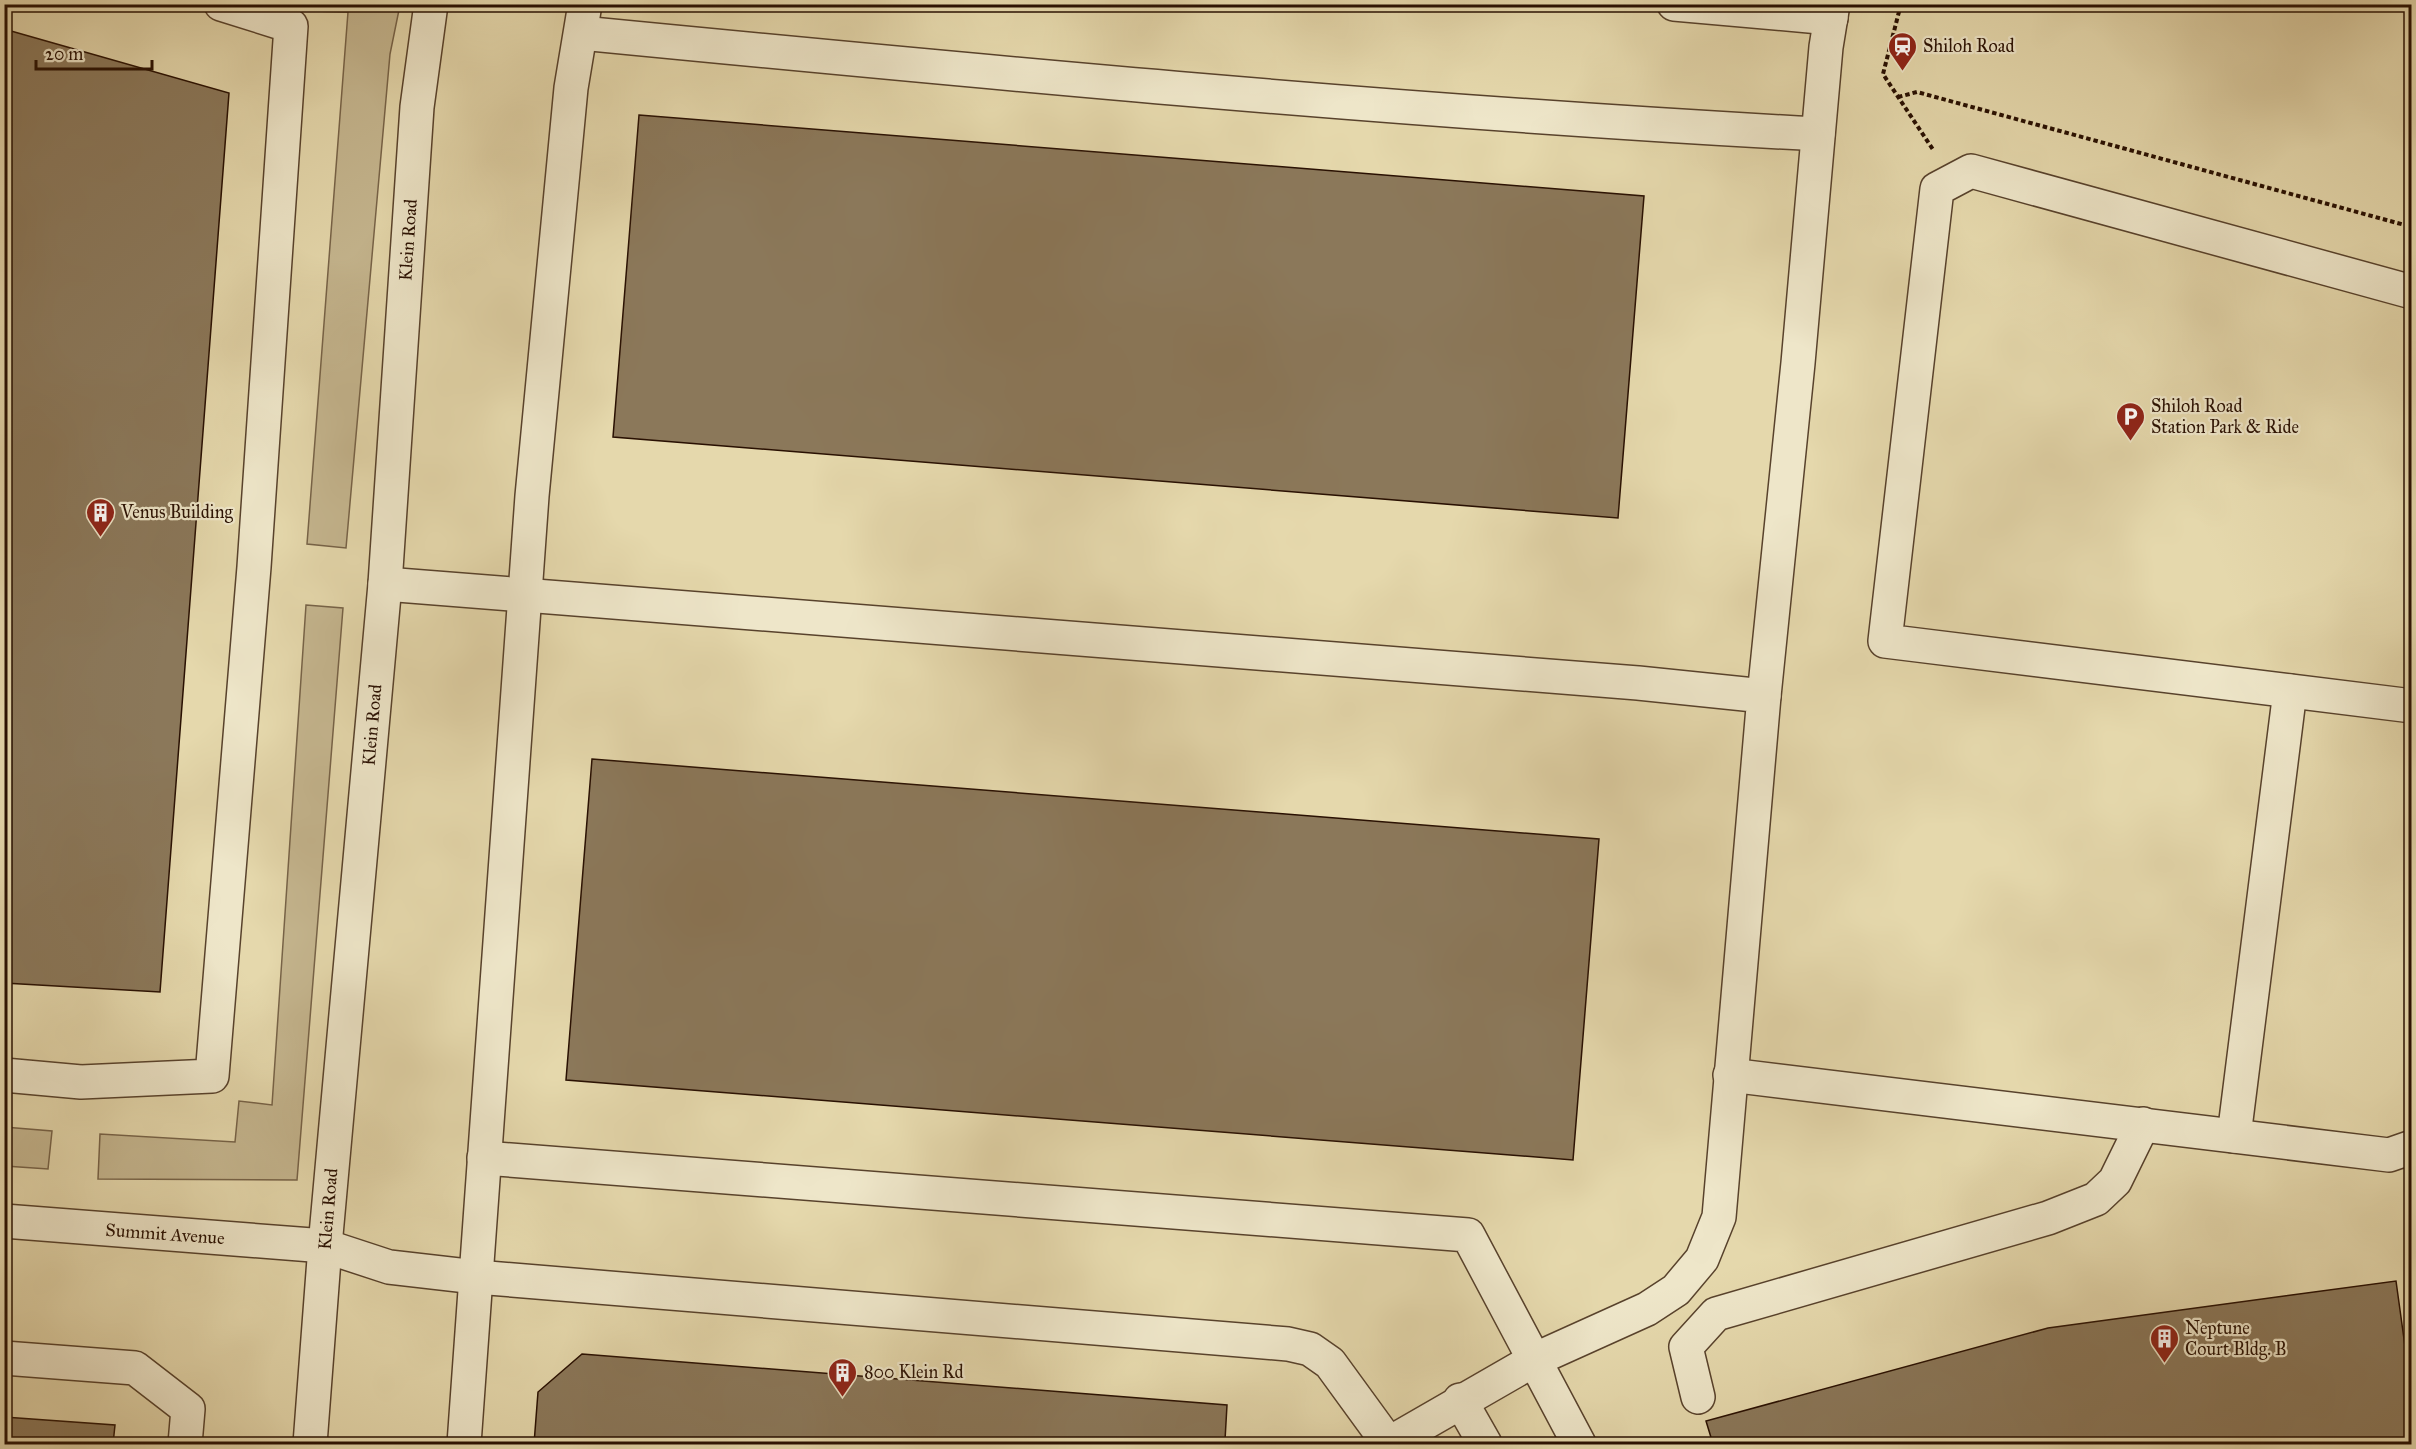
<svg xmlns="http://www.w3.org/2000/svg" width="2416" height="1449" font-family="'IM FELL Great Primer',serif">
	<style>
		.green { fill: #c5b68f; stroke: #776348; stroke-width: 1.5 }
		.building { fill: #8b785a; stroke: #291002; stroke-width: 1.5 }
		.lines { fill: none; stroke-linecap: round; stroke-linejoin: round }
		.minor-casing { stroke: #58422c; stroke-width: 36 }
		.path { stroke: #291002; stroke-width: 4; stroke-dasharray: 4.5 3; stroke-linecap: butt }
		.minor { stroke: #eee6c9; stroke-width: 33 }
		.labels { text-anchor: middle; stroke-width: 4.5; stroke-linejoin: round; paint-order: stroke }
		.poi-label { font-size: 18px; fill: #291002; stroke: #eee6c9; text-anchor: start }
		.street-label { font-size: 18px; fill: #291002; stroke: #eee6c9 }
	</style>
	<rect width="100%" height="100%" fill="#e5d8ac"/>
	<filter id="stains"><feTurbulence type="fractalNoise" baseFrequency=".00333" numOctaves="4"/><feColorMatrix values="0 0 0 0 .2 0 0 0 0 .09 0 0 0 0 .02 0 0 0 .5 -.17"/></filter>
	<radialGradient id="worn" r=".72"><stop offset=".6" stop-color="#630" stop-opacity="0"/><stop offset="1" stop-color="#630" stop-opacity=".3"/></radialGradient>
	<g class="green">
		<path d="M315,5h85l-10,49 -44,494 -39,-4 41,-532 -34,-1z"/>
		<path d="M306,605l37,3 -46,572 -199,-1 2,-45 135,8 4,-41 33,4z"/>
		<path d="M4,1127l48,4 -4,38 -43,-3z"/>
	</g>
	<g class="building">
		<path d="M4,29l225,64 -69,899 -156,-9z"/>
		<path d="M639,115l1005,81 -26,322 -1005,-81z"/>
		<path d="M592,759l1007,80 -26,321 -1007,-80z"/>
		<path d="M2396,1281l16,116v47h-699l-7,-23 342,-93z"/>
		<path d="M582,1354l645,51 -2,35 -5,4h-686l4,-52z"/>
		<path d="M4,1417l111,8 -2,19h-109z"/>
	</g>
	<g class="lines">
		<defs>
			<g id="minor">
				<path d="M1674,4l157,14"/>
				<path d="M581,33c411,40 824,79 1237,101"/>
				<path d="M2412,292l-441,-121 -34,18 -52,452 527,65"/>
				<path d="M385,584l1253,99 126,13 -45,521 -17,42 -26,31 -29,19 -113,51 -146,84"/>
				<path d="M1764,696l34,-333 28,-316 7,-43"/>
				<path d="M4,1075l77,7 131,-6 42,-509 37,-541 -70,-22"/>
				<path d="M1730,1075l659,80 23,-8"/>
				<path d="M2234,1136l56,-445"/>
				<path d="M484,1158l984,77 111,209"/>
				<path d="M4,1221l321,25 64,21 87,10 812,67 22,5 20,14 59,81"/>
				<path d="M4,1358l131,10 53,41 -3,35"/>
				<path d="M1698,1397l-12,-50 30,-33 332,-96 48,-19 19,-18 28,-57"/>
				<path d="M1460,1400l25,44"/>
				<path d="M310,1444l15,-198 60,-662 32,-477 14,-103"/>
				<path d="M464,1444l68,-948 39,-408 14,-84"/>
			</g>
		</defs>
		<use href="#minor" class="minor-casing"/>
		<g class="path">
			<path d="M1901,4l-18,70 51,77"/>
			<path d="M1898,97l19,-5 495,135"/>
		</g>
		<use href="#minor" class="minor"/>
	</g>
	<defs>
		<symbol id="station-pin" viewBox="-11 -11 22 30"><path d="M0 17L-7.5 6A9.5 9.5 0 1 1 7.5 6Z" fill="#8f2418" stroke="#eee6c9"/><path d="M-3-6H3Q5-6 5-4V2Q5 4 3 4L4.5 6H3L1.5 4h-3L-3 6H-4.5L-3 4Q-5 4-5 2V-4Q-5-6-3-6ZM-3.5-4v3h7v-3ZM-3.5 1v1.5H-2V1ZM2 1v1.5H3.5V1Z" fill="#fff"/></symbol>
		<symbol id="parking-pin" viewBox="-11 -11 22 30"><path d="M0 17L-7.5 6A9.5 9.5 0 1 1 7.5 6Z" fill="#8f2418" stroke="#eee6c9"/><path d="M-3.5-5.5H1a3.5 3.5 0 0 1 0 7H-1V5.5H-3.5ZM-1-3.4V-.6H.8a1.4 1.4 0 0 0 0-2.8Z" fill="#fff"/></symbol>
		<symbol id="building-pin" viewBox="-11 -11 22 30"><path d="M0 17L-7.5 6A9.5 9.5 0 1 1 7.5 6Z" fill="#8f2418" stroke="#eee6c9"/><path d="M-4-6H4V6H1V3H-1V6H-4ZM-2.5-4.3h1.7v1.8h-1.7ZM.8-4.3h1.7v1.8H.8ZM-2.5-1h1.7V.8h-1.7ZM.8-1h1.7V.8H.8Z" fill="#fff"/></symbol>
	</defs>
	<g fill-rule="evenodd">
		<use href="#station-pin" x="1886" y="30" width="33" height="45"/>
		<use href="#parking-pin" x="2114" y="400" width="33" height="45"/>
		<use href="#building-pin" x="84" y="496" width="33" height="45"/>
		<use href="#building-pin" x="2148" y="1322" width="33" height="45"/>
		<use href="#building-pin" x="826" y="1356" width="33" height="45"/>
	</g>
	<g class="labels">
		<g class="poi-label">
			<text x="1923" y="52">Shiloh Road</text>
			<text x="2151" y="412">Shiloh Road<tspan x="2151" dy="21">Station Park &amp; Ride</tspan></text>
			<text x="121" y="518">Venus Building</text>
			<text x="2185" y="1334">Neptune<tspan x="2185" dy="21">Court Bldg. B</tspan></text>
			<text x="864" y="1378">800 Klein Rd</text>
		</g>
		<g class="street-label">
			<text transform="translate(408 240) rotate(-86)" y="6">Klein Road</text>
			<text transform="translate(372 725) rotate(-85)" y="6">Klein Road</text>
			<text transform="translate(328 1209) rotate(-85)" y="6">Klein Road</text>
			<text transform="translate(165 1234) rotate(4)" y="6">Summit Avenue</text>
		</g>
	</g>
	<rect width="2416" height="1449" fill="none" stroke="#e5d8ac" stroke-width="24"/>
	<rect x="6" y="6" width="2404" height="1437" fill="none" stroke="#291002" stroke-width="3"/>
	<rect x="12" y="12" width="2392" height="1425" fill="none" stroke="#291002" stroke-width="1.5"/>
	<path d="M36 60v9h116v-9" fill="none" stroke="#291002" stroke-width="3"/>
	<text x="45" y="60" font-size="18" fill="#291002" stroke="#eee6c9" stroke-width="4.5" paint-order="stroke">20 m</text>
	<rect width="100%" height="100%" filter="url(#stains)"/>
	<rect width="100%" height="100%" fill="url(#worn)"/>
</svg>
